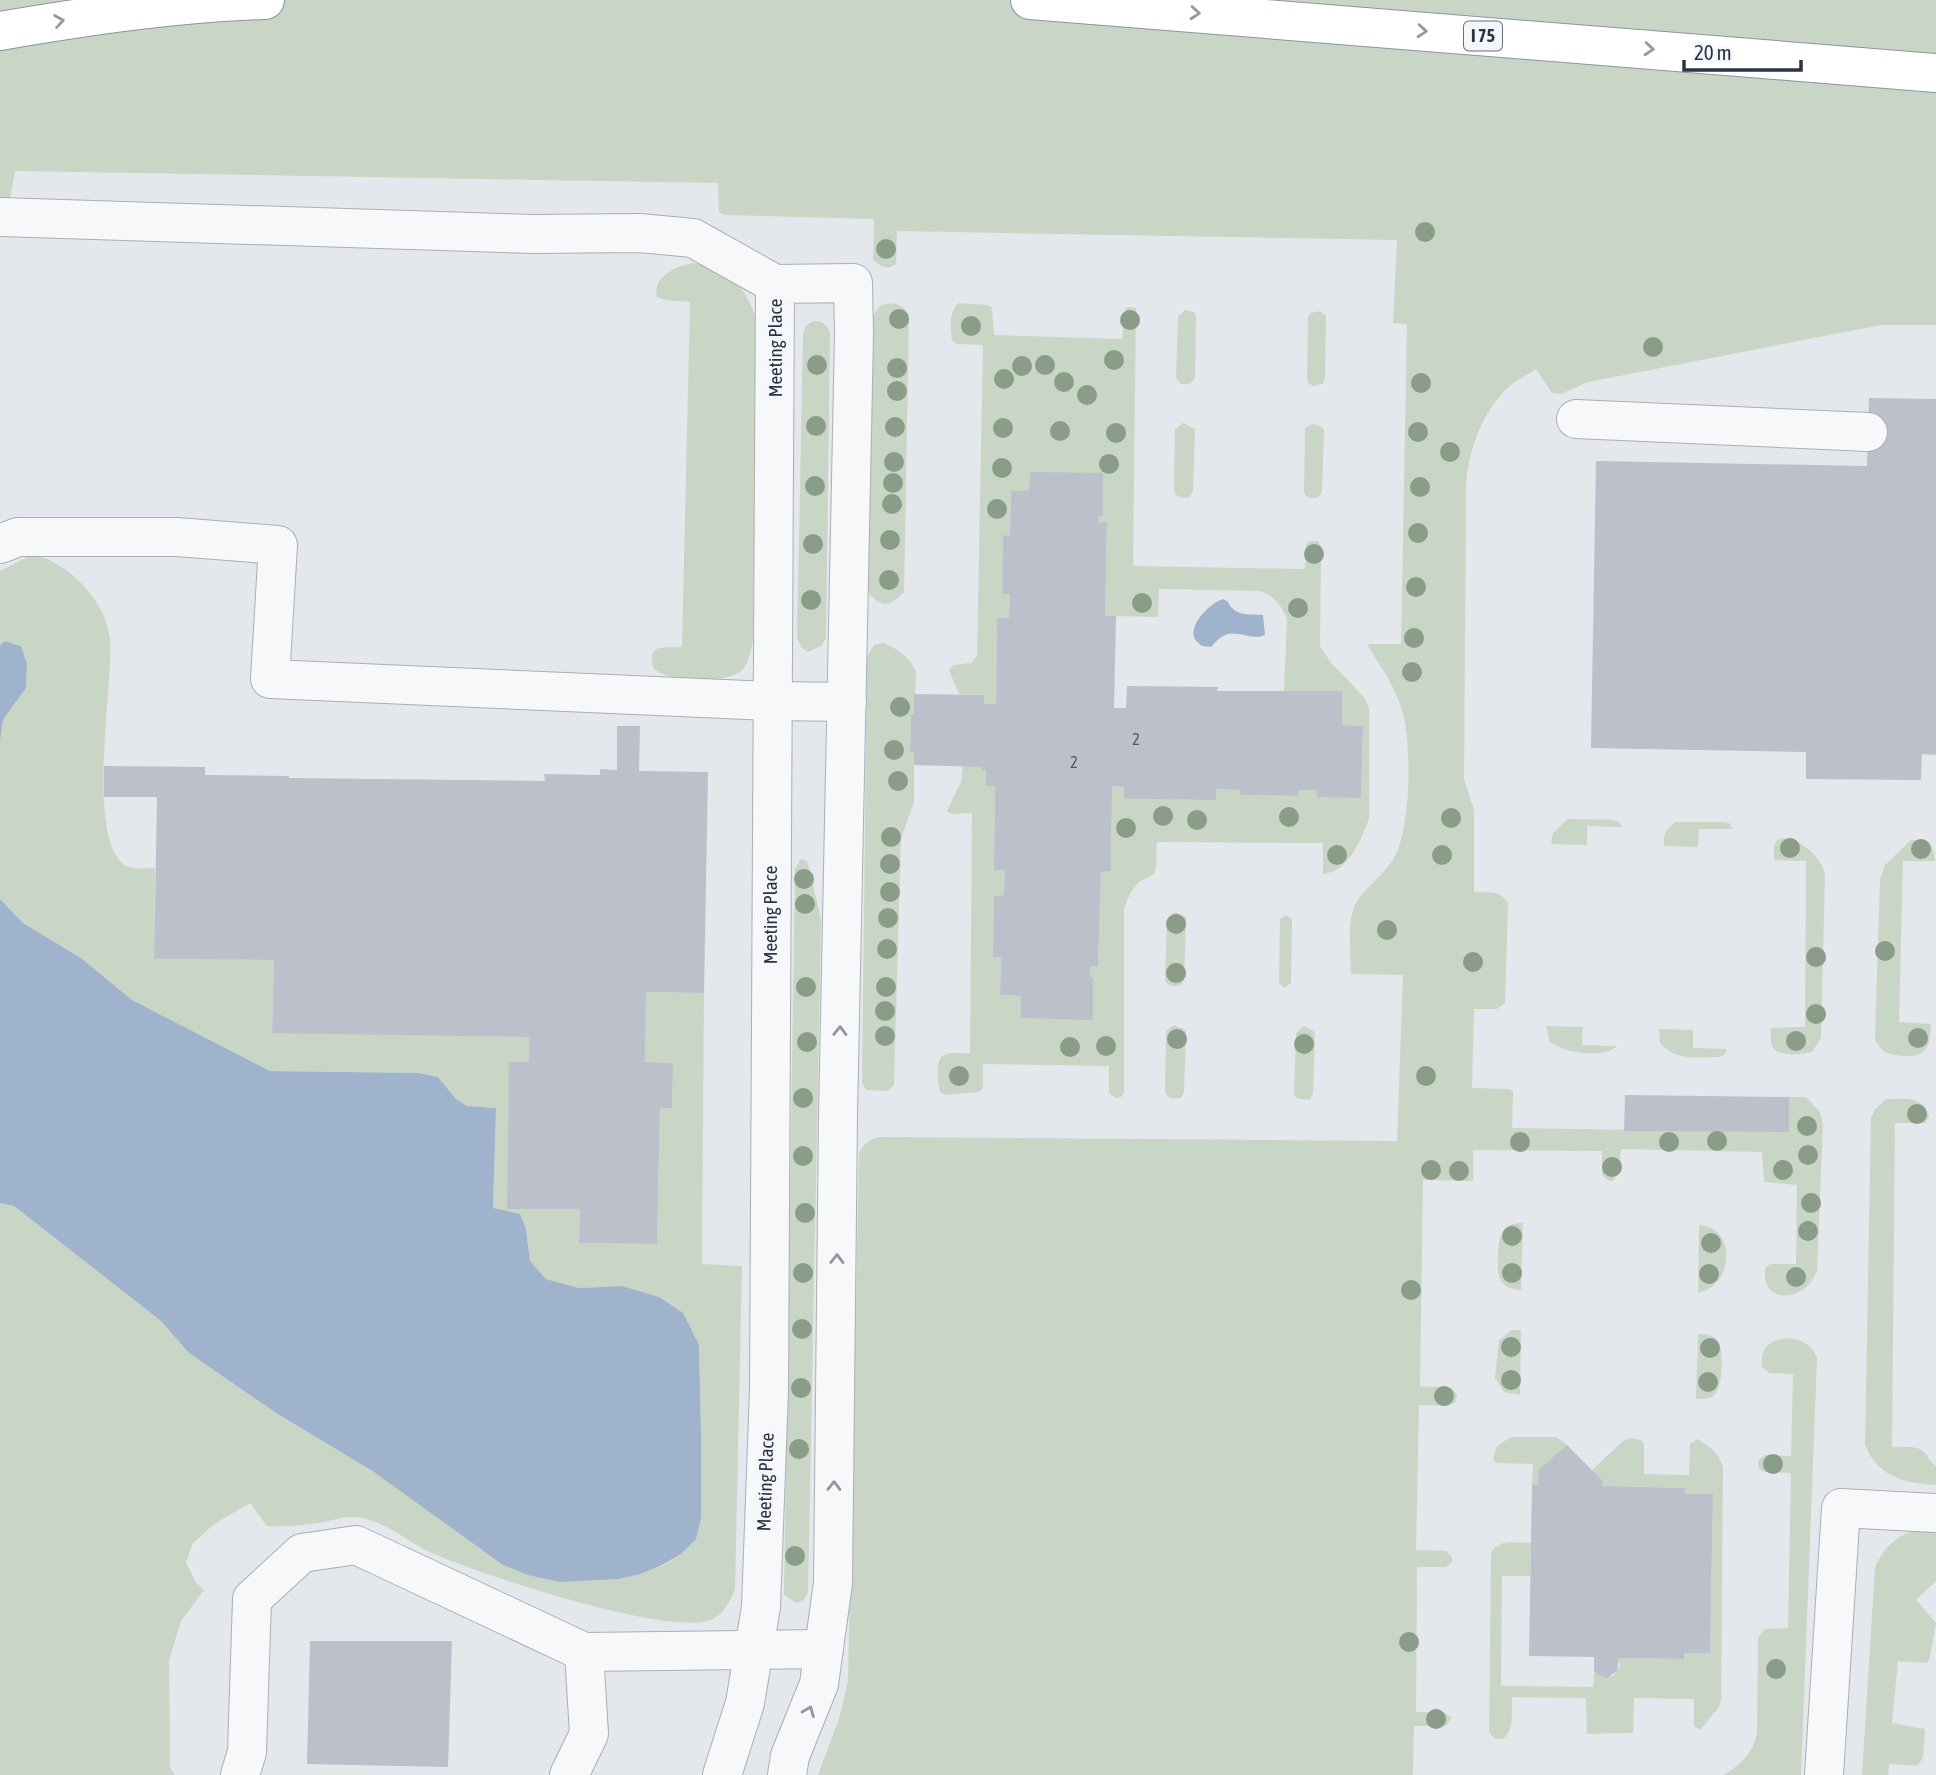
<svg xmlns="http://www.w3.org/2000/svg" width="1936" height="1775" font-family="'Asap Condensed',sans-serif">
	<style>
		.green { fill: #c9d6c5 }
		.water { fill: #9fb4cc }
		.building { fill: #bbc0ca }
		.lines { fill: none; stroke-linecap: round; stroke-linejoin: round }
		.minor-casing { stroke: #a9aeb7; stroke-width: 40 }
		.highway-casing { stroke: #8b94a3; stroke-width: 40 }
		.minor { stroke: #f7f8fa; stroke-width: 38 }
		.highway { stroke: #fff; stroke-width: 38 }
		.tree { fill: #899d89 }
		.oneway { stroke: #959aa2 }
		.oneway2 { stroke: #9196a0 }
		.labels { text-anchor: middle; stroke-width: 7; stroke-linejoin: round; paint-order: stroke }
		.number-label { font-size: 16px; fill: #4f5766 }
		.shield { fill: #f4f6f9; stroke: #676e7b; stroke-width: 2 }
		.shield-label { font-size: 18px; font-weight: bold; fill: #2b3445 }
		.street-label { font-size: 19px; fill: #2b3445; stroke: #f4f6f9 }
	</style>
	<rect width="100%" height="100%" fill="#e4e7ec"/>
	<g class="green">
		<path d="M0,0h1936v325h-55l-293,57 -27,12 -9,-1 -16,-24c-8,5 -17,10 -24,15 -29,24 -45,68 -46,105l-2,290 10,31v82c14,1 27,-3 34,12l-3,99 -8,6h-23l-2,79 36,1 5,2 -1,37 276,4 1,-35h17l14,15 3,12 -6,146c-10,34 -60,35 -51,-3l5,-3h25l1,-79 -33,-3 -2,-30 -141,-3c-2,12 2,24 -9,32l-5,-1 -5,-5v-24l-129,-1v31l-50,-1 -3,206 32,2 5,7 -2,8 -8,3 -28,-1 -3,145 30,1 6,6v5l-6,5h-29l-1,145 29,1 7,5 -6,8h-32l-1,49h-595l21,-56 9,-38 11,-528c6,-10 10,-14 21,-16l517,4 6,-166 -52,-1c0,-19 -5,-57 6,-73 11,-16 27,-25 38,-45 16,-30 17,-113 7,-146 -7,-24 -22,-44 -35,-66h34l6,-320 -14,-1 4,-83 -500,-9 -1,33c-9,7 -15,2 -23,-4l1,-41 -150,-4 -5,-3 -1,-29 -703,-12 -5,29 -10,3z"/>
		<path d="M692,263c34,4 53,22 64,55l-3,322c-2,11 -4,24 -12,31 -12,11 -56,10 -71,6 -6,-2 -11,-5 -16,-8 -9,-26 10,-21 28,-22l8,-345 -25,-2 -8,-3c-5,-21 19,-30 35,-34z"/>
		<path d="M894,303l10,5 5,7 -5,277c-15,16 -23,16 -37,-1l4,-273 10,-13z"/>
		<path d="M959,303l29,2 4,3 2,27 128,4 2,-27 4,-5 8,1 -3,258 172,3 1,-24 3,-4h9l3,6 -1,99 11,17 33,34 5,11v111c-9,23 -20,52 -46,55v-31l-166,-1 -1,26 -2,6 -15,8 -8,10 -7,16v185l-3,4 -5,1 -7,-5v-27l-126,-2v24l-4,4 -34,3 -5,-3c-2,-10 -6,-35 6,-38 7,-2 17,0 24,-1l2,-240 -20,1 -5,-3 14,-29 2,-16 19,1v3h4v16h9l-1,84h11l-1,25 -10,1 -1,61h8l-1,38 21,1v22l72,1v-41l-3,-1v-11h8l3,-94 10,-1 1,-85 12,1v12l92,1v-11l24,1v5l57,1 1,-6h19l44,8 2,-72 -21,-1v-34h-58l3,-72c-6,-15 -12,-22 -27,-28l-101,-2 -1,28 -53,-1 2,-93h-9l1,-7h3l-73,-25h-18l-1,45h-7l-1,58h8l-1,24h-12l-1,86h-12l-1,-9 -24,-1 -10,-24 4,-5 18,-2 6,-7 6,-311 -26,-1 -5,-4c-2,-12 -3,-30 7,-37z"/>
		<path d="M1185,310l9,2 2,4 -1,62c-4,6 -7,7 -14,6l-5,-6 2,-61z"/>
		<path d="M1320,311l6,5 -1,63 -3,5 -9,2 -5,-3 -1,-5 1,-61 3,-4z"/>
		<path d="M813,321c10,0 14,3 17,12l-4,305 -5,8 -13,6 -7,-5 -4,-9 6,-304 3,-8z"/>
		<path d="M1183,423l12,6 -2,62 -3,6c-7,2 -13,1 -16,-6l1,-61z"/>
		<path d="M1313,424l5,1 6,4 -2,63c-4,7 -9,8 -16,4l-2,-4 1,-64z"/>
		<path d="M33,554c37,10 73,46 77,86 4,43 -27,209 19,227 7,2 19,1 26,1l-1,91 120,1 -2,72 257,5v25l-22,147h73v34l77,1 3,-136h12l1,-45 -28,-1 1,-70 58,1 -2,271 40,2 -7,324c-6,12 -10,23 -22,29 -39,20 -237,-46 -281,-66 -26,-11 -46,-33 -76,-36 -9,-1 -22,3 -31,5 -20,3 -38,5 -58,4l-17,-23 -37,22 -20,18 -7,19 9,19 9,9 -23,31 -12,39 1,108 5,7h-175v-572l14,3 147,115 28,32 87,60 98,59 245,107 43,-13 19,-12 20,-36v-86l-2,-87 -77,-59 -43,2 -33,-9 -16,-18 -4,-32 -33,-21 3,-100 -29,-2 -11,-7 -18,-22 -18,-4 -150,-2 -138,-71 -51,-42 -58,-35 -23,-24v-157l3,-22 23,-32 1,-24 -6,-18 -16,-5 -5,4v-74z"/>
		<path d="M883,643c13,4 28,16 33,28l-2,43h-3l-1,37 4,1v50l-13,36 -7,247 -6,6 -22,-1 -4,-7 5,-426 7,-12z"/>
		<path d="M1568,819l44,1 7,2 3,5 -35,-1v19l-36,-1 2,-11z"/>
		<path d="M1676,822h46l7,1 4,6h-34l-1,18 -34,-1c-1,-12 2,-17 12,-24z"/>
		<path d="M1783,838c19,3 36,16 42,35l-4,165 -9,14c-10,2 -35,6 -40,-6 -2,-5 -1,-13 -1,-18l34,-1 1,-166 -32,-1v-14l3,-6z"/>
		<path d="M1911,840c18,-1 23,4 24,21h-32l-4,161 32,2c-1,9 0,20 -7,27 -8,8 -29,5 -39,1 -5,-3 -8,-8 -10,-13l5,-160 5,-14z"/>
		<path d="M801,859l6,2 2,7 12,51 -13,674 -4,7 -7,3 -13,-8 11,-726z"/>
		<path d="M1175,912l11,5 -2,63 -3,5c-7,2 -13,2 -16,-5l2,-61z"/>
		<path d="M1286,915l6,4 -1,64 -7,5 -5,-5 1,-64z"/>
		<path d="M1174,1025l12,5 -2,62 -3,6c-7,1 -13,1 -16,-6l1,-61z"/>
		<path d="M1304,1026l11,6 -2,62 -4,6 -13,-2 -2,-4 2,-61z"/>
		<path d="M1546,1026l37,1 -1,18 35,1c-12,13 -53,7 -67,-4z"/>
		<path d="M1659,1029l34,1v18l34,1 -2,5 -5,3c-24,0 -43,5 -60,-14z"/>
		<path d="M1886,1099c18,0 37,-4 43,17l-4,7h-30l-3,324c10,1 26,-3 33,6 4,5 5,9 11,13v19c-31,-1 -61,-10 -71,-41l6,-326 4,-9z"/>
		<path d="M1523,1223l-2,67c-7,0 -15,-2 -20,-9 -4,-6 -3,-15 -3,-22 0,-18 1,-37 25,-36z"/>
		<path d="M1699,1225c38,2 35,61 -1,68z"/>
		<path d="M1511,1330h10l-1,65 -16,-3 -9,-14 4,-37z"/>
		<path d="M1698,1334c8,0 15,0 20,8 6,8 5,48 -5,54 -4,3 -12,3 -17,3z"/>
		<path d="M1787,1338c15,2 24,5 30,20l-16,417h-78c18,-10 29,-21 34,-41l1,-96 7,-9 23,-1 3,-155 -25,-1 -7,-3 -1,-8 7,-6 26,1 2,-82 -23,-1 -8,-6c-2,-20 7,-27 25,-29z"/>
		<path d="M1511,1437h45l11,8 -28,24 -1,16h-6l1,-21 -37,-1 -3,-4 4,-13z"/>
		<path d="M1630,1438l11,2 3,4v30l45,1 1,-31 8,-5c13,8 20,13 25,28l-2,233 -2,7 -19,23 -6,-4v-27l-60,-1 -1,35 -46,1 -1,-36 -74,-1c-1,15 3,33 -9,42l-9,-1 -5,-6 2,-179c8,-15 25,-10 40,-10l-1,33h-28l-1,110 92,1 1,-17 8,7 11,-1 7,-10 -1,-8 64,1 1,-6h26l3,-158 -28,-1v-6l-83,-2v-6l-10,-10 31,-29z"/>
		<path d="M1918,1530h18v51l-20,19 20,23 -6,34 -3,6 -29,-2 -6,62 33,6 -2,29 -6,8 -28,-2 -1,11h-26l13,-208c10,-20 21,-32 43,-37z"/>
	</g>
	<g class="water">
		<path d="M1223,599c10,6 1,-1 9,9 7,8 20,6 31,7l2,20c-14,7 -31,-9 -45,3 -4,3 -6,6 -9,9l-9,-1c-3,-2 -7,-6 -8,-9 -4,-15 17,-34 29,-38z"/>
		<path d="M5,641l16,5 6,18 -1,24 -23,32 -3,22v-97z"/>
		<path d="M0,899l23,24 58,35 51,42 138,71 149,2 19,4 18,22 11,7 29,2 -3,100 27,6 6,15 4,32 16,18 33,9 43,-2 37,11 24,16 16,32 2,87v86l-5,21 -15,15 -19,11 -22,9 -21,5 -59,3 -32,-7 -25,-10 -129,-93 -98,-59 -87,-60 -28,-32 -147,-115 -14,-3z"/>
	</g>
	<g class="building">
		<path d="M1869,398l67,1v356l-14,-1 -1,26 -115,-1v-27l-215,-4 5,-287 271,5z"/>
		<path d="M1030,472l73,1v43h-4l-1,7 9,-1 -2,94h11l-2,92h12l1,-22 91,1 -1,4h125v34l21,1 -2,72 -44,-1v-7h-19v6l-58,-1v-5l-24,-1v11l-92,-1v-12l-12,-1 -1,85 -10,1 -3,94h-8v11h3v43l-72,-2v-22l-21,-1 1,-38h-8l1,-61 10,-1 1,-25h-11l1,-84h-9v-16h-4v-3l-68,-2v-13h-4l1,-38h3v-20l70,1v9h12l1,-86h12l1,-24h-8l1,-59 7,1 1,-45h18z"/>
		<path d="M617,726h23l-1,45 69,1 -4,221 -58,-1 -1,70 28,1 -1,45h-12l-3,136 -78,-1 1,-34h-73l2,-147h20v-25l-257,-4 2,-73 -120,-1 3,-162h-53v-31l101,1v8l84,1v2l256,3 -1,-7 56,1v-6l17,1z"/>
		<path d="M1625,1095l164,2v35l-165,-1z"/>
		<path d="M1567,1445l35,35v6l83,2v6h28l-3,159h-26v6l-65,-1 -2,13 -10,7 -9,-3 -4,-5v-13l-65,-1 3,-171h6l1,-16z"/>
		<path d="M310,1641h142l-4,126 -141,-3z"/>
	</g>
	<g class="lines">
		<defs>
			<g id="minor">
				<path d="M0,217l534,17 105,-1 54,5 82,46"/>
				<path d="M1576,419l292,13"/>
				<path d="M0,544l18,-7h159l101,8 -8,134 502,22 75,1"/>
				<path d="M240,1775l7,-23 5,-153 50,-46 54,-8 228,107 240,-3"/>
				<path d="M569,1775l20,-41 -5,-82"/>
				<path d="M722,1775l23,-72 16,-96 8,-217 6,-1106 78,-1 1,51 -16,781 -5,468 -14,101 -29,72 -3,19"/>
				<path d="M1824,1775l17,-267 95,5"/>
			</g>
			<g id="highway">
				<path d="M1030,0l906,73"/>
				<path d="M0,31c88,-15 176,-28 265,-31"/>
			</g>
		</defs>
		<use href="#minor" class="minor-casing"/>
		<use href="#highway" class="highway-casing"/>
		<use href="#minor" class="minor"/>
		<use href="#highway" class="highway"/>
	</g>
	<g class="tree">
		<circle cx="1425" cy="232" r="10"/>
		<circle cx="886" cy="249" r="10"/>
		<circle cx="899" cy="319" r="10"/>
		<circle cx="1130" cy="320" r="10"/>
		<circle cx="971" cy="326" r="10"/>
		<circle cx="1653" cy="347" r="10"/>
		<circle cx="1114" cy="360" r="10"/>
		<circle cx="817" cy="365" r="10"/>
		<circle cx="1045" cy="365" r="10"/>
		<circle cx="1022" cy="366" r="10"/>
		<circle cx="897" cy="368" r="10"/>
		<circle cx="1004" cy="379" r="10"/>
		<circle cx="1064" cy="382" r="10"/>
		<circle cx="1421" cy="383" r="10"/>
		<circle cx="897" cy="391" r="10"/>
		<circle cx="1087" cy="395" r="10"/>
		<circle cx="816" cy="426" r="10"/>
		<circle cx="895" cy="427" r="10"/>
		<circle cx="1003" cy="428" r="10"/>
		<circle cx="1060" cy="431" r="10"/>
		<circle cx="1418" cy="432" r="10"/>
		<circle cx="1116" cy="433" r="10"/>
		<circle cx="1450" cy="452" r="10"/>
		<circle cx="894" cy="462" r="10"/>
		<circle cx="1109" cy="464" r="10"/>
		<circle cx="1002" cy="468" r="10"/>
		<circle cx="893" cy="483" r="10"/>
		<circle cx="815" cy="486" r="10"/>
		<circle cx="1420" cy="487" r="10"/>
		<circle cx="892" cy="504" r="10"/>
		<circle cx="997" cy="509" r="10"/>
		<circle cx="1418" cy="533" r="10"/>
		<circle cx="890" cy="540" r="10"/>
		<circle cx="813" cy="544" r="10"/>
		<circle cx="1314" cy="554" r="10"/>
		<circle cx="889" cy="580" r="10"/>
		<circle cx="1416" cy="587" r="10"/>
		<circle cx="811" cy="600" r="10"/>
		<circle cx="1142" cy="603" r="10"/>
		<circle cx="1298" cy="608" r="10"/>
		<circle cx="1414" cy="638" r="10"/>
		<circle cx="1412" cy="672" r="10"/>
		<circle cx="900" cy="707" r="10"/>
		<circle cx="894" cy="750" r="10"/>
		<circle cx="898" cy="781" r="10"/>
		<circle cx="1163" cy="816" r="10"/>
		<circle cx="1289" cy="817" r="10"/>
		<circle cx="1451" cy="818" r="10"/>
		<circle cx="1197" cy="820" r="10"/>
		<circle cx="1126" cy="828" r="10"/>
		<circle cx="891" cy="837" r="10"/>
		<circle cx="1790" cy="848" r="10"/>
		<circle cx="1921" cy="849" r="10"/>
		<circle cx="1337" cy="855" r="10"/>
		<circle cx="1442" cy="855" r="10"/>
		<circle cx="890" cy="864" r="10"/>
		<circle cx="804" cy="879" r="10"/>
		<circle cx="890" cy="892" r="10"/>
		<circle cx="805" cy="904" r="10"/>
		<circle cx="888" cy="918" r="10"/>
		<circle cx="1176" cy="924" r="10"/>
		<circle cx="1387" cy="930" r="10"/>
		<circle cx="887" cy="949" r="10"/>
		<circle cx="1885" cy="951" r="10"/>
		<circle cx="1816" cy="957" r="10"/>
		<circle cx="1473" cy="962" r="10"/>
		<circle cx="1176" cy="973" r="10"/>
		<circle cx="806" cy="987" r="10"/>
		<circle cx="886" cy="987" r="10"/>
		<circle cx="885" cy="1011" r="10"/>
		<circle cx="1816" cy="1014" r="10"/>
		<circle cx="885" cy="1036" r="10"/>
		<circle cx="1918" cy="1038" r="10"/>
		<circle cx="1177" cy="1039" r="10"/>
		<circle cx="1796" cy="1041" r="10"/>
		<circle cx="807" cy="1042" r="10"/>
		<circle cx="1304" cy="1044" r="10"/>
		<circle cx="1106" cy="1046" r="10"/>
		<circle cx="1070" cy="1047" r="10"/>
		<circle cx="959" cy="1076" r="10"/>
		<circle cx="1426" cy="1076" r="10"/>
		<circle cx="803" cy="1098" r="10"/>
		<circle cx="1917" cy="1114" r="10"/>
		<circle cx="1807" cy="1126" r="10"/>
		<circle cx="1717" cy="1141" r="10"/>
		<circle cx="1520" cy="1142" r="10"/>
		<circle cx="1669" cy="1142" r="10"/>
		<circle cx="1808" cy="1155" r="10"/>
		<circle cx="803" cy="1156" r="10"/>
		<circle cx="1612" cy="1167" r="10"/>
		<circle cx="1431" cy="1170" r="10"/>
		<circle cx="1783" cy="1170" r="10"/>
		<circle cx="1459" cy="1171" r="10"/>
		<circle cx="1811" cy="1203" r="10"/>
		<circle cx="805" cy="1213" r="10"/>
		<circle cx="1808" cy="1231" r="10"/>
		<circle cx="1512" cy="1236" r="10"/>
		<circle cx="1711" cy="1243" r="10"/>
		<circle cx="803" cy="1273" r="10"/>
		<circle cx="1512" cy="1273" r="10"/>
		<circle cx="1709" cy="1274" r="10"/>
		<circle cx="1796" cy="1277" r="10"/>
		<circle cx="1411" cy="1290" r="10"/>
		<circle cx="802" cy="1329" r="10"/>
		<circle cx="1511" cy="1347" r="10"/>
		<circle cx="1710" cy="1348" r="10"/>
		<circle cx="1511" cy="1380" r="10"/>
		<circle cx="1708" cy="1382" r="10"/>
		<circle cx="801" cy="1388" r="10"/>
		<circle cx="1444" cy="1396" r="10"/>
		<circle cx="799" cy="1449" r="10"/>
		<circle cx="1773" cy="1464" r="10"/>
		<circle cx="795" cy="1556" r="10"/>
		<circle cx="1409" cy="1642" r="10"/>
		<circle cx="1776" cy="1669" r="10"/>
		<circle cx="1436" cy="1719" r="10"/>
	</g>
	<defs><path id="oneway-chevron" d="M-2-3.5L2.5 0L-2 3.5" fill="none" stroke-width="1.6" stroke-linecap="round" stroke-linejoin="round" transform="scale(1.75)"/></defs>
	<g class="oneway">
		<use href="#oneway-chevron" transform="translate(1195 13) rotate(5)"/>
		<use href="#oneway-chevron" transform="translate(59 21) rotate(-9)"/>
		<use href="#oneway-chevron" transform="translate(1422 31) rotate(5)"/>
		<use href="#oneway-chevron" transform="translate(1649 49) rotate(5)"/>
	</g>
	<g class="oneway2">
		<use href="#oneway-chevron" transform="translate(840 1031) rotate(-89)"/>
		<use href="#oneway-chevron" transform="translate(837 1259) rotate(-89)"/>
		<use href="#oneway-chevron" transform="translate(834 1486) rotate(-89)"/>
		<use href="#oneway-chevron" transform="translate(809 1711) rotate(-68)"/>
	</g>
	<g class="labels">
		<g class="number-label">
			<text x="1136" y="745">2</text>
			<text x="1074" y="768">2</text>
		</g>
		<rect class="shield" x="1464" y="21.5" width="38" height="29" rx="5"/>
		<g class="shield-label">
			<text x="1483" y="42">I 75</text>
		</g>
		<g class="street-label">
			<text transform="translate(775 348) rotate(-90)" y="7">Meeting Place</text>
			<text transform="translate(770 915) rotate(-90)" y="7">Meeting Place</text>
			<text transform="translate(765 1482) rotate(-88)" y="7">Meeting Place</text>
		</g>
	</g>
	<path d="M1684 60v10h117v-10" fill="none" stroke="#2b3445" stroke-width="3.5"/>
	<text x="1694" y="60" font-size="21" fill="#2b3445" stroke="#f4f6f9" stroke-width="5" paint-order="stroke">20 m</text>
</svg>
